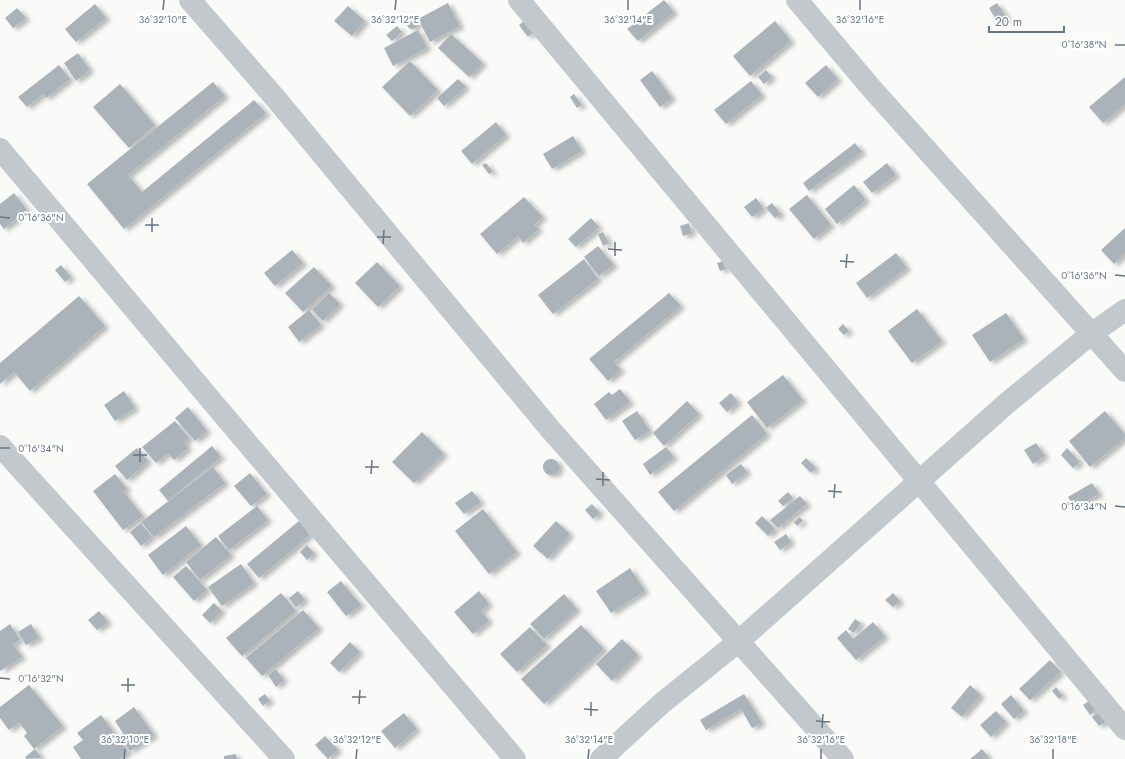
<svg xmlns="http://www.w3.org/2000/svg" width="1125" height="759" font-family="Jost,sans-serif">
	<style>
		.building { fill: #aab3b9; filter: url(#shadow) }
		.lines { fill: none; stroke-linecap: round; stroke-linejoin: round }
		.minor { stroke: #c3c8cc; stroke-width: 22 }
		.ticks { fill: none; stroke: #657683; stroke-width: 1.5 }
		.ticks-label { font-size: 10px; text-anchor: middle; fill: #657683; stroke: #fff; stroke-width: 4; stroke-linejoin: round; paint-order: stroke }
	</style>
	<defs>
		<filter id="shadow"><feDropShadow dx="4.5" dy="2.5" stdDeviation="2" flood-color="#0004"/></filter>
	</defs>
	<rect width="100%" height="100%" fill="#fafaf8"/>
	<g class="building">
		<path d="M664,0l10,12 -36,29 -11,-12z"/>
		<path d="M448,3l12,23 -30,16 -12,-23z"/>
		<path d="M997,3l10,15 -9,5 -9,-15z"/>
		<path d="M95,4l11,14 -30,24 -11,-13z"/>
		<path d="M348,6l17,15 -13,15 -18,-15z"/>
		<path d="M17,8l9,10 -13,10 -8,-10z"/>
		<circle cx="412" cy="24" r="5"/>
		<path d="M524,21l8,12 -4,4 -9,-12z"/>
		<path d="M775,21l16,20 -41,35 -17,-20z"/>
		<path d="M397,26l5,6 -10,9 -6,-6z"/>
		<path d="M418,30l9,18 -34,18 -9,-18z"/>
		<path d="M451,34l32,29 -14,14 -31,-29z"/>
		<path d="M78,53l12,17 -14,11 -12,-18z"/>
		<path d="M410,61l28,29 -28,26 -28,-29z"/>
		<path d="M59,65l11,14 -24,19 -3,-4 -16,13 -9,-10z"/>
		<path d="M826,65l12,14 -20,18 -13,-14z"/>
		<path d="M766,70l6,7 -8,7 -6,-7z"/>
		<path d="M652,71l20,27 -12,9 -20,-27z"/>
		<path d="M1125,77v27l-22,19 -14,-16z"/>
		<path d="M458,79l8,8 -22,19 -7,-8z"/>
		<path d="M751,81l11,14 -36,29 -12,-14z"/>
		<path d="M213,82l12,14 -97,79 14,17 112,-92 12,13 -142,116 -37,-45z"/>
		<path d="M120,84l35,41 -26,23 -36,-41z"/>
		<path d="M574,94l8,11 -5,3 -7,-11z"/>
		<path d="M496,122l10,13 -34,29 -11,-13z"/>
		<path d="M573,136l9,15 -30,18 -9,-15z"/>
		<path d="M855,143l7,9 -53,39 -6,-8z"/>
		<path d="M486,163l7,9 -4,2 -7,-9z"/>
		<path d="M887,163l9,12 -24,18 -9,-11z"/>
		<path d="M854,185l12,15 -29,24 -12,-15z"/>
		<path d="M14,193l13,17 -23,19 -4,-5v-20z"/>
		<path d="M807,195l24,30 -17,14 -25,-30z"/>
		<path d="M524,197l19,20 -9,8 5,4 -16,14 -5,-7 -21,18 -17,-20z"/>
		<path d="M756,198l8,11 -12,8 -8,-10z"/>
		<path d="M772,203l9,11 -6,4 -9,-10z"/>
		<path d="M591,218l8,9 -23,20 -8,-8z"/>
		<path d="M689,223l3,10 -9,3 -3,-10z"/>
		<path d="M1125,228v25l-11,11 -13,-14z"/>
		<path d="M603,232l6,11 -6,3 -5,-12z"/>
		<path d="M598,246l16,19 -15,11 -15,-19z"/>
		<path d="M292,250l11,13 -28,23 -11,-13z"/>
		<path d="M896,253l11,15 -40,30 -11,-15z"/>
		<path d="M584,259l14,20 -45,35 -15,-19z"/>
		<path d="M723,261l3,8 -6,2 -3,-8z"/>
		<path d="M377,262l23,24 -22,21 -23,-24z"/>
		<path d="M61,265l10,12 -6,5 -10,-12z"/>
		<path d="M314,267l18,19 -29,26 -18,-19z"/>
		<path d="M329,293l11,11 -17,17 -11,-11z"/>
		<path d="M669,293l12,13 -67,56 7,8 -13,11 -19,-22z"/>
		<path d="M79,296l26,30 -75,65 -16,-19 -14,12v-21z"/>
		<path d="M917,309l25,32 -30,22 -24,-32z"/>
		<path d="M309,310l12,15 -22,17 -11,-15z"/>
		<path d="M1006,313l18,26 -34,23 -18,-27z"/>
		<path d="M843,324l6,7 -5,4 -6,-6z"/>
		<path d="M783,375l20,25 -36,28 -20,-26z"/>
		<path d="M620,389l10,13 -24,18 -12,-16 15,-12 3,3z"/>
		<path d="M124,391l11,17 -20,13 -11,-16z"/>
		<path d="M731,393l7,9 -11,10 -8,-9z"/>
		<path d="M687,401l12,13 -35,32 -11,-13z"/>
		<path d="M188,407l19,24 -12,10 -20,-23z"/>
		<path d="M637,411l13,20 -15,9 -13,-19z"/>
		<path d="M1105,411l20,23v4l-35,29 -21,-26z"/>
		<path d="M752,415l15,19 -93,77 -16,-19z"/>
		<path d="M175,421l14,17 -5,5 4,5 -14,12 -6,-7 -12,10 -14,-16z"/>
		<path d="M422,432l22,22 -30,29 -22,-21z"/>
		<path d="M1036,443l9,13 -12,8 -9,-14z"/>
		<path d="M212,446l9,11 -53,44 -9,-11z"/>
		<path d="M666,447l8,10 -24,18 -7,-11z"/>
		<path d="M137,448l11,13 -21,19 -12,-14z"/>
		<path d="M1067,448l13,14 -7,6 -12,-13z"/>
		<path d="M806,458l10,10 -5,5 -10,-10z"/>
		<circle cx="551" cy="467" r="8"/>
		<path d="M741,464l6,8 -15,12 -6,-9z"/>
		<path d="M213,467l12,16 -71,54 -13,-15z"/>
		<path d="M250,473l17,21 -16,12 -17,-20z"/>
		<path d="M115,474l12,15 -4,2 20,25 -20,14 -30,-39z"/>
		<path d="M1092,483l7,11 -24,14 -7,-11z"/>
		<path d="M472,491l9,11 -17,12 -9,-11z"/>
		<path d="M788,492l5,6 -10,8 -5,-5z"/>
		<path d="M800,496l7,8 -29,24 -8,-8z"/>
		<path d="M592,504l8,9 -7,6 -8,-9z"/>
		<path d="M257,506l11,14 -39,30 -11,-14z"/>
		<path d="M483,509l34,43 -28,22 -34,-43z"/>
		<path d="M762,516l13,13 -7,7 -13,-13z"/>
		<path d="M800,517l3,4 -6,5 -3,-4z"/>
		<path d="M299,521l11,14 -51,43 -12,-14z"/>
		<path d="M556,521l14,13 -22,25 -15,-13z"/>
		<path d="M141,523l11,14 -11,9 -11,-14z"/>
		<path d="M186,526l15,19 -38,30 -15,-20z"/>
		<path d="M786,534l5,8 -11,8 -6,-8z"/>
		<path d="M216,537l15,18 -31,25 -14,-18z"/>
		<path d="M307,545l7,8 -7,7 -7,-8z"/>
		<path d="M241,564l13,19 -32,23 -14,-19z"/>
		<path d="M186,566l21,24 -13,11 -21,-24z"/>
		<path d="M630,568l15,23 -34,22 -15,-22z"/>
		<path d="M341,581l20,24 -15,11 -19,-24z"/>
		<path d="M298,591l7,9 -9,7 -7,-9z"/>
		<path d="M479,591l10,13 -8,7 8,10 -16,13 -19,-22z"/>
		<path d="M281,593l15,18 -54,45 -16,-18z"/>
		<path d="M893,593l7,8 -7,6 -8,-7z"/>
		<path d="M564,594l13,15 -33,30 -14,-15z"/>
		<path d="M214,603l8,8 -12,12 -8,-8z"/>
		<path d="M303,610l16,18 -57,48 -16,-18z"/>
		<path d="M99,611l9,11 -11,8 -9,-10z"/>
		<path d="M855,619l6,4 -7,10 -6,-4z"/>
		<path d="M873,622l12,14 -29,24 -19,-22 9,-8 7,9z"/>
		<path d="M10,624l10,16 -7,4 9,13 -22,14v-40z"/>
		<path d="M31,624l8,14 -13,7 -8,-13z"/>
		<path d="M581,625l23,24 -60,55 -23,-25z"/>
		<path d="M530,627l17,18 -30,27 -17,-18z"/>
		<path d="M622,639l16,16 -26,26 -16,-17z"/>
		<path d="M350,642l10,10 -21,20 -9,-9z"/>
		<path d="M1050,660l11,12 -31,28 -11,-11z"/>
		<path d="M276,669l8,11 -8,7 -8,-12z"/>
		<path d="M29,685l34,41 -29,23 -10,-13 3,-3 -8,-11 -10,8 -9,-12v-11z"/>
		<path d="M970,685l11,10 -19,22 -11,-9z"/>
		<path d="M1056,687l7,9 -4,3 -7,-8z"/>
		<path d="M265,694l5,7 -7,5 -5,-7z"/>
		<path d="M744,694l18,29 -10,5 -11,-19 -35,21 -6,-10z"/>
		<path d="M1011,695l13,16 -10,8 -13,-15z"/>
		<path d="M1090,700l7,9 -7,6 -7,-10z"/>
		<path d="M134,707l20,28 -24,16 -11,-15 4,-3 -8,-12z"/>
		<path d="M996,711l10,11 -15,15 -11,-12z"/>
		<path d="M1099,712l7,9 -7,5 -7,-9z"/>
		<path d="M404,713l13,16 -22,19 -14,-17z"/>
		<path d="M101,715l27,37 -9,7h-38l-8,-12 10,-7 -6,-7z"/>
		<path d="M325,736l13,14 -10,9 -13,-14z"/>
		<path d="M35,749l7,9 -16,1 -1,-2z"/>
		<path d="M982,749l8,10h-20z"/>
		<path d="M236,754l1,5h-13v-3z"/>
	</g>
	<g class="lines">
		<g class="minor">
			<path d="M190,0l87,100 273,329 293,330"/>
			<path d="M519,0l606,729"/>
			<path d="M797,0l75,89 253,282"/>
			<path d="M0,149l215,256 300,354"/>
			<path d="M0,446l284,313"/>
			<path d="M601,759l60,-55 78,-63 267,-237 85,-70 34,-24"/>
		</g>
	</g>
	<path class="ticks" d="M163,10l1,-10M395,10l1,-10M628,10v-10M860,10v-10M1115,45h10M0,217l10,1M145,225h14M152,232v-14M377,237h14M383,244l1,-14M608,249l14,1M615,256v-14M840,261l14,1M846,268l1,-14M1115,275l10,1M0,448h10M133,455h14M140,462v-14M365,467h14M371,474l1,-14M596,479l14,1M603,486v-14M828,491l14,1M834,498l1,-14M1115,506l10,1M0,678l10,1M121,685h14M128,692v-14M352,697h14M359,704l1,-14M584,709l14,1M591,716v-14M816,721l14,1M822,728l1,-14M124,759l1,-10M356,759l1,-10M588,759l1,-10M821,759v-10M1053,759v-10"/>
	<g class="ticks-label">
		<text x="163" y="23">36°32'10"E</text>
		<text x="395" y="23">36°32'12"E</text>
		<text x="628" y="23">36°32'14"E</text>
		<text x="860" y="23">36°32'16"E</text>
		<text x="1084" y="48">0°16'38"N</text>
		<text x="41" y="221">0°16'36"N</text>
		<text x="1084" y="279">0°16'36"N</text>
		<text x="41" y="452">0°16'34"N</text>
		<text x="1084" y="510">0°16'34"N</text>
		<text x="41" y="682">0°16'32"N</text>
		<text x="125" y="743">36°32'10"E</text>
		<text x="357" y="743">36°32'12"E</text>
		<text x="589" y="743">36°32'14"E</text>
		<text x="821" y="743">36°32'16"E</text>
		<text x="1053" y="743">36°32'18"E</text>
	</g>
	<path d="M989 26v6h75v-6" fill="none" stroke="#657683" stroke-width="2"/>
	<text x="995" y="26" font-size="12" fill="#657683" stroke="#ffffff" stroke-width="3" paint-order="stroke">20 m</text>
</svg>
